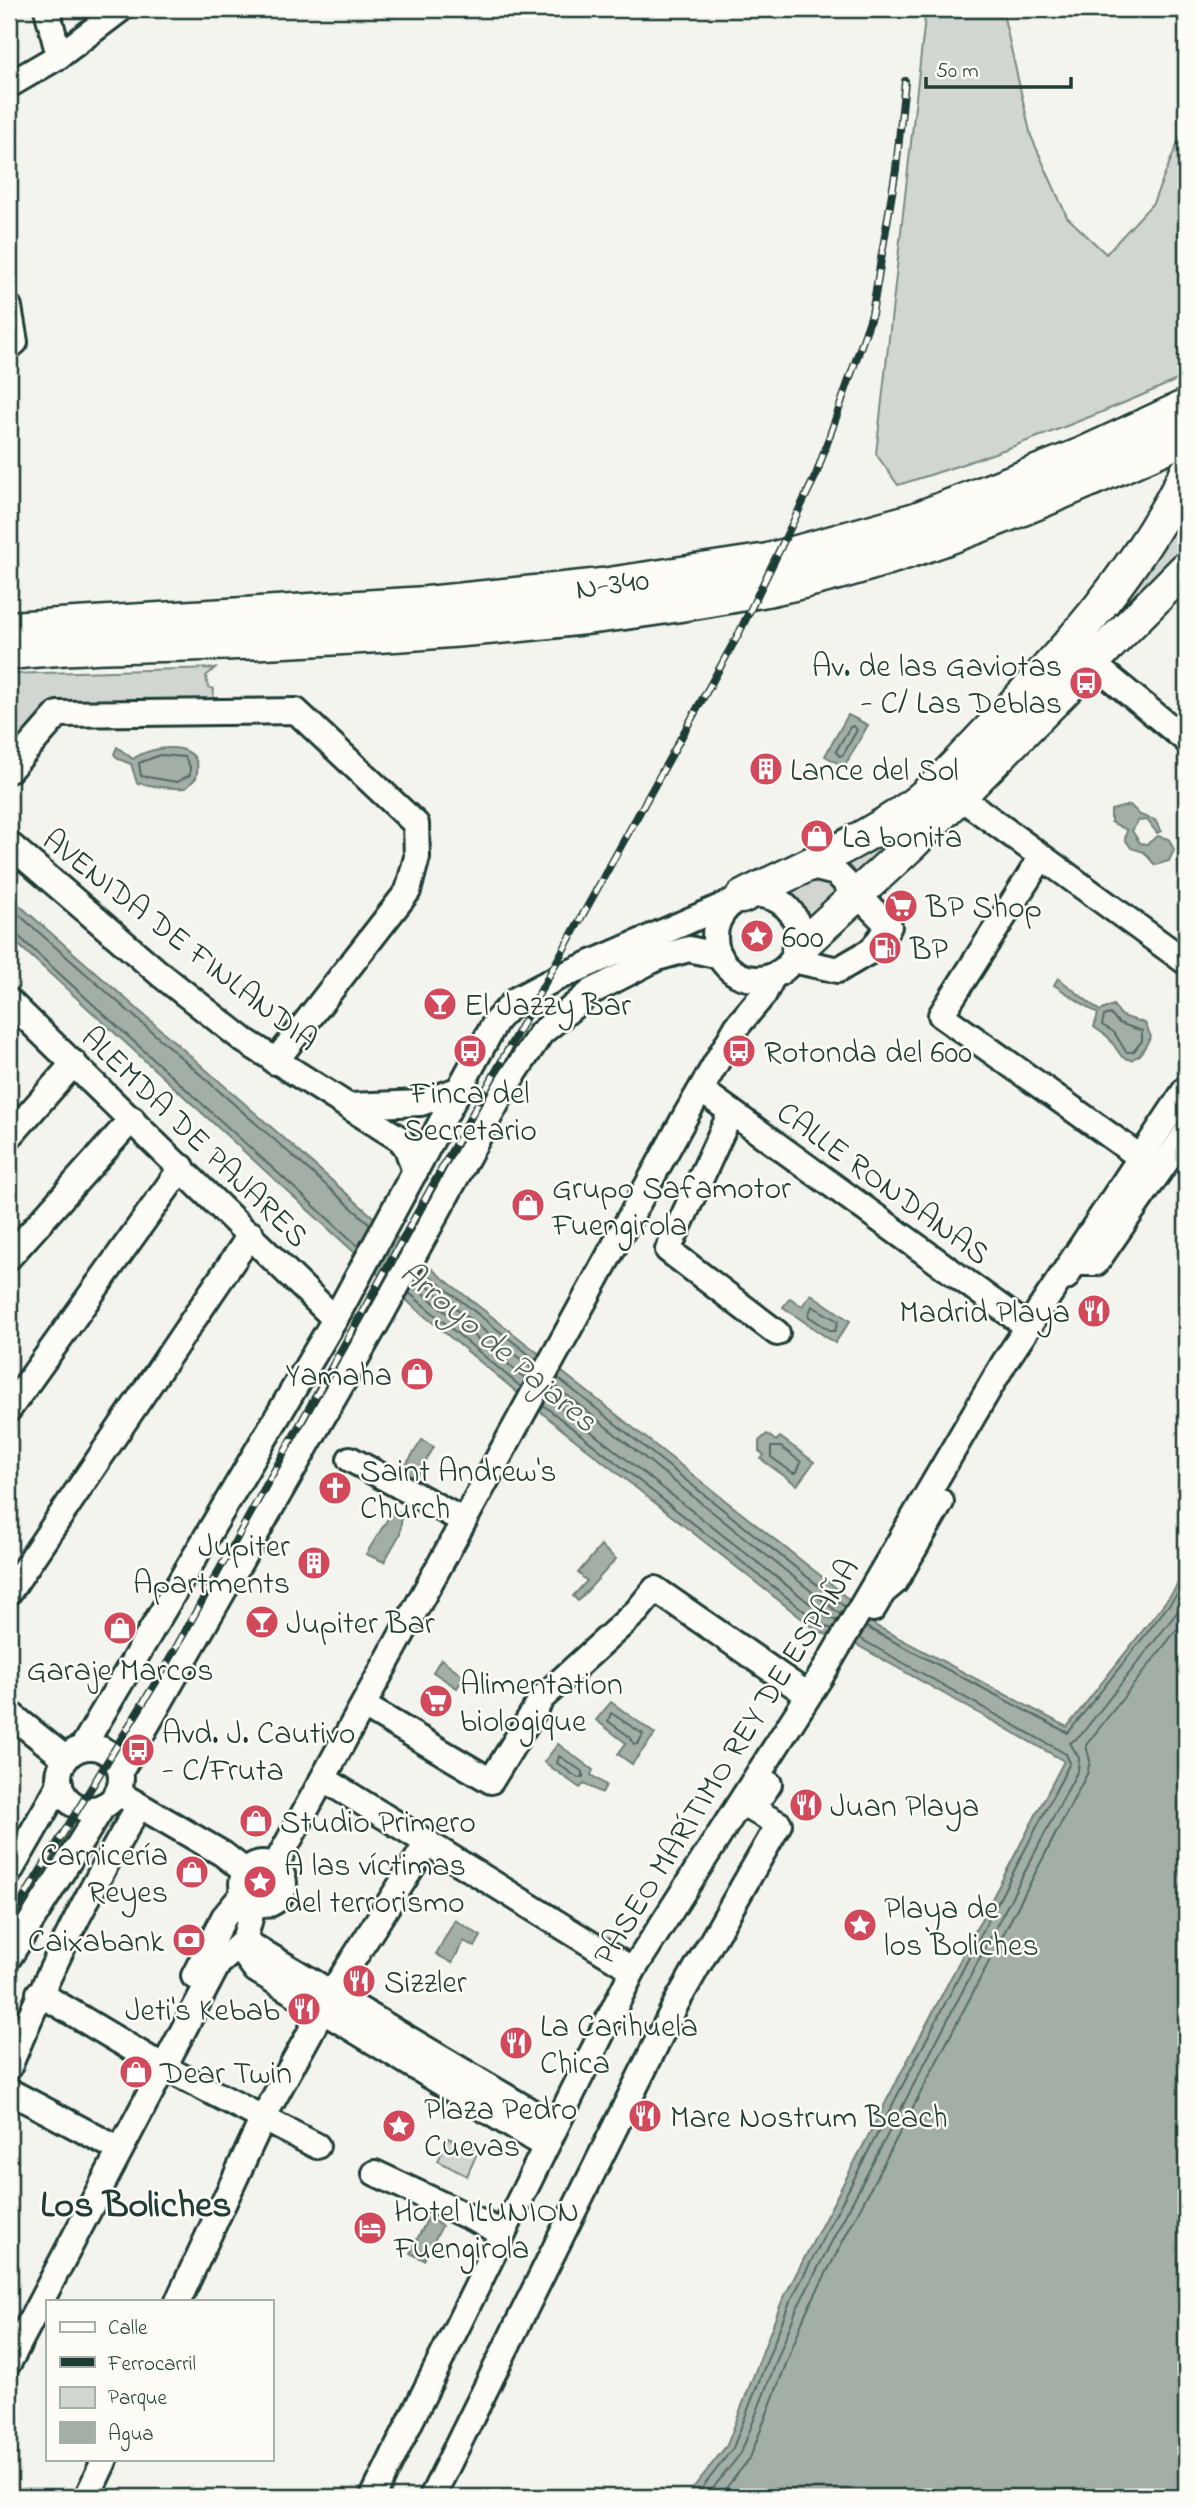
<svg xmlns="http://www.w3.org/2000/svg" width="1195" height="2506" font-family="'Indie Flower',sans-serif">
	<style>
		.green { fill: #d1d6d1; stroke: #788a82; stroke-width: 2 }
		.water { fill: #a3aea7; stroke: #6e8179; stroke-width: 2 }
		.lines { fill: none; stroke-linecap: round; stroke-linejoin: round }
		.shore { stroke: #546a62; stroke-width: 2 }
		.minor-casing { stroke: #1f3d34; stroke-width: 30 }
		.major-casing { stroke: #1f3d34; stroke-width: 37 }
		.minor { stroke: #fdfcf7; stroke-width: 24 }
		.major { stroke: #fdfcf7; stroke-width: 32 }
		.rail-casing { stroke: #1f3d34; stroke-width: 8 }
		.rail { stroke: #fdfcf7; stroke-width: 5; stroke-dasharray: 16; stroke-linecap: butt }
		.labels { text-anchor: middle; stroke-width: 5; stroke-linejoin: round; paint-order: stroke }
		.street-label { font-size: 32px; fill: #1f3d34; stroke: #fdfcf7 }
		.poi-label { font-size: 32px; fill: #1f3d34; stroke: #fdfcf7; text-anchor: start }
		.water-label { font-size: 33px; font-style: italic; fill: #475f56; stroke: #fdfcf7 }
		.district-label { font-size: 38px; font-weight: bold; fill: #1f3d34; stroke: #fdfcf7 }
	</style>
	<rect width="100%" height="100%" fill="#f4f4ef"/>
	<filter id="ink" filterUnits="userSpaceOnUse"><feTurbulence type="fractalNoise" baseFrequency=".0143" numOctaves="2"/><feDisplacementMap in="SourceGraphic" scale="14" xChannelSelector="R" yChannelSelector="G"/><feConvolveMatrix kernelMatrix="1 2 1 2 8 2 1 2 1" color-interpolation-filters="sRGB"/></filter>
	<g filter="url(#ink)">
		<g class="green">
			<path d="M926,9h76l29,127 36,81 39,37 47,-51 33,-80v253c-96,43 -187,78 -288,109l-22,-31z"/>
			<path d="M1186,494v52l-287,295 -43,40 -17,-16 45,-31z"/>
			<path d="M215,668l-9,8 2,11 6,2 -1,13 -155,4 -49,55v-87z"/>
			<path d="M809,877l24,3 5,14 -28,36 -7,-22 -17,-18z"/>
			<path d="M448,2138l30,13 -11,25 -29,-15z"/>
		</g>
		<g class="water">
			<path d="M848,715l20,10 -24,42 -19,-11z"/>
			<path d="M117,747l16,12c20,-15 74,-20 63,19l-10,10c-18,1 -33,-2 -49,-5l-6,-19 -13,-5 -4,-5z"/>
			<path d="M1130,805l10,10 15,5 6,11 -4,2 -10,-13 -9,1 -6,10 8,12 7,1 11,-8 11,3 5,11 -5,11 -14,4 -11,-13 -13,-4 -6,-9 2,-9 -16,-8v-12z"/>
			<path d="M9,896l430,379 396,312 41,39 191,101 106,-135 13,-23v928h-500l41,-52 55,-144 282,-540 -209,-117 -36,-12 -255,-201 -149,-123 -406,-372z"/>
			<path d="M1058,978l42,33 13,-6 9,11 23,7 6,14 -11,18 -9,5 -9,-3 -14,-20 -14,-10 4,-13 -44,-29z"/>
			<path d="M811,1294l39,27 -15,22 -52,-36 7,-9 12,8z"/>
			<path d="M767,1434l9,7 4,-4 34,25 -17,23 -36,-26 3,-4 -5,-4v-10z"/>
			<path d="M422,1440l12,7 -17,29h-8l-4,-10z"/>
			<path d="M396,1511l6,3 -2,20 -16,28 -18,-8 26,-42z"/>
			<path d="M601,1546l15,13 -38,42 -5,-5 14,-15 -9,-8z"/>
			<path d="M441,1659l23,17 -7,12 -24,-16z"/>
			<path d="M611,1702l44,32 -23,30 -14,-10 8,-11 -30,-23z"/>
			<path d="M558,1744l35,26 -2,5 15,10 -4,8 -18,-9 -4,4 -36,-26z"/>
			<path d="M455,1920l26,16 -6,11 -11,-6 -12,22 -16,-9z"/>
			<path d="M428,2218l14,8 -18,34 -14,-7z"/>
		</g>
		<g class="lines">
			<g class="shore">
				<path d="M850,727l4,-1 3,4 -14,25 -4,1 -3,-5z"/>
				<path d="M160,755l25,2 5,10v8l-13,7 -36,-6 -2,-13z"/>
				<path d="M9,906l361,318"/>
				<path d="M9,931l7,3 342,312"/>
				<path d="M1110,1014l9,9 23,8v10l-9,11h-7l-12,-20 -12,-7 2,-9z"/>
				<path d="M422,1270l114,90"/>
				<path d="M417,1278l115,90"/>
				<path d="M413,1285l113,94"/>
				<path d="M409,1293l112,94"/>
				<path d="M812,1306l26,15 -3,10h-4l-23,-15z"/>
				<path d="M558,1378l287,229"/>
				<path d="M554,1385l287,230"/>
				<path d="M547,1397l280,220 10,4"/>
				<path d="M543,1405l279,220 10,4"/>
				<path d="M771,1447h10l20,15 -4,10 -4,1 -22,-16z"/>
				<path d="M866,1627l202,106 118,-150"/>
				<path d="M611,1713l32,21 -5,10h-4l-4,-7 -22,-16z"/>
				<path d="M559,1756l24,16v5l-5,1 -21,-15z"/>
				<path d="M695,2497l38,-49 56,-144 281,-541 -4,-9 -207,-116"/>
				<path d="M706,2497l35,-44 56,-145 281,-538 1,-12 -9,-15 10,-7 106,-135"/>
				<path d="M719,2497l31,-39 56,-146 281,-538 3,-13 -4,-16 100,-127"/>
			</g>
			<defs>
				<g id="minor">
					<path d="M47,9l12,47"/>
					<path d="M9,85l50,-29 62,-47"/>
					<path d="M9,307l6,35 -6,5"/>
					<path d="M1092,663l94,77"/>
					<path d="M9,770l49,-56 238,-3 120,113 1,33 -9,34 -133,171"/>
					<path d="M960,797l226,165"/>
					<path d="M9,844l151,130 85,67 155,98 7,9 8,24"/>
					<path d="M1041,858l-100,157 199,142"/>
					<circle cx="757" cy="937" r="42"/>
					<path d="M793,960l45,10 34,-20 17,-24 -53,-53 -32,-8"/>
					<path d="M9,1001l326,318"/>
					<path d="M701,1090l327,237"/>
					<path d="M350,1106l71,-3 39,-14"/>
					<path d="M731,1112l-63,138 109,83"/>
					<path d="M9,1137l65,-74"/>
					<path d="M9,1257l123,-138"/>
					<path d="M1066,1277l8,-14h22l90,-130"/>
					<path d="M9,1409l173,-242"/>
					<path d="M350,1459l112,61"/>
					<path d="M9,1592l242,-358"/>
					<path d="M873,1609l10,-17 12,-10 46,-80"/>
					<path d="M364,1706l127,75 51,-83 95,-87 18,-22 153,106"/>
					<path d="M9,1713l57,46"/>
					<circle cx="90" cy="1778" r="31"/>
					<path d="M82,1748l253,-429 161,-298 21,-22 40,-21 175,-76"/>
					<path d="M121,1770l260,-455 125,-229 35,-53 50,-41 66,-34 32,-9 31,7"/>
					<path d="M324,1779l309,191"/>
					<path d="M125,1797l98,57 23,18"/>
					<circle cx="263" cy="1884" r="21"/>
					<path d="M275,1866l411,-751 52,-90 26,-31 9,-18"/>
					<path d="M9,1873l51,-89"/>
					<path d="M244,1941l3,17 9,12 289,176"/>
					<path d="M244,1941l311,185"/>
					<path d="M9,1957l94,-151"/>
					<path d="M194,1976l30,-59 20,-24"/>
					<path d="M39,1993l124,74 154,79"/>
					<path d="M9,2067c37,-91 80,-177 130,-261"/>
					<path d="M9,2091l111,59"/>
					<path d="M375,2173l128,60"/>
					<path d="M178,2301l85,-183 70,-127 95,-149"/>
					<path d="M9,2362l209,-398 26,-23 10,-38"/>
					<path d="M87,2497l18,-38"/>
					<path d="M373,2497l260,-527 188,-294 183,-313 182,-274"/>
					<path d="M432,2497l245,-495 102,-178 -27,-15 17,-25"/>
				</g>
				<g id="major">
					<path d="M9,628l418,-25 175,-18 166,-25 148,-41 164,-64 106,-49"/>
					<path d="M9,653c84,-9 170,-7 255,-11 168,-7 341,-20 507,-53 144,-29 281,-91 415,-151"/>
					<path d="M742,897c56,-28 118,-54 168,-90 31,-23 57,-55 84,-82 74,-77 144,-155 192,-252"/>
					<path d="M798,949l113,-104 275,-277"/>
				</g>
			</defs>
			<use href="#minor" class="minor-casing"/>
			<use href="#major" class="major-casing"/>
			<use href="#minor" class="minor"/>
			<use href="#major" class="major"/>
			<defs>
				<path id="rail" d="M9,1922l158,-258 571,-1029 78,-160 56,-161 24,-145 9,-88"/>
			</defs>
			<use href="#rail" class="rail-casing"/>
			<use href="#rail" class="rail"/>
		</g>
	</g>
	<defs>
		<symbol id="bus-disc" viewBox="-11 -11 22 22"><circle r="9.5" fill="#d1495b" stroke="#fdfcf7"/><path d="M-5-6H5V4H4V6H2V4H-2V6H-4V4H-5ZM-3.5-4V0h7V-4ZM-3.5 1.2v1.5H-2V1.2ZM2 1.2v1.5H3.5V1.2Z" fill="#fff"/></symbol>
		<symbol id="building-disc" viewBox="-11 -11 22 22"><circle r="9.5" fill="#d1495b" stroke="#fdfcf7"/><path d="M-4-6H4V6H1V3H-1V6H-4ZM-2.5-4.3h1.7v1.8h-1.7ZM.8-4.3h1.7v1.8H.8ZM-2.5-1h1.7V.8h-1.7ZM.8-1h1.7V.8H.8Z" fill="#fff"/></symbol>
		<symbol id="shop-disc" viewBox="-11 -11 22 22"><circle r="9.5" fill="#d1495b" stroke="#fdfcf7"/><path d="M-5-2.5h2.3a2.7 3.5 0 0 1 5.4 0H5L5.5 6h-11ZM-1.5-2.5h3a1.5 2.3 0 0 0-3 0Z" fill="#fff"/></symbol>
		<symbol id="supermarket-disc" viewBox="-11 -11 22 22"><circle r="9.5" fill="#d1495b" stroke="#fdfcf7"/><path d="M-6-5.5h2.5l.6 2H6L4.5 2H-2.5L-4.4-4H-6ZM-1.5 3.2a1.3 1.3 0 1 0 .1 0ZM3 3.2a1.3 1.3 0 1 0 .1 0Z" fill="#fff"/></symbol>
		<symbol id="sight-disc" viewBox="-11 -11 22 22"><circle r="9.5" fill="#d1495b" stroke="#fdfcf7"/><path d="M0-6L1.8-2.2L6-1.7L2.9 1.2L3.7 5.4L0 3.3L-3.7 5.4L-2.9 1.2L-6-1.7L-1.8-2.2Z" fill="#fff"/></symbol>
		<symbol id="fuel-disc" viewBox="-11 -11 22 22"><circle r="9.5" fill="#d1495b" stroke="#fdfcf7"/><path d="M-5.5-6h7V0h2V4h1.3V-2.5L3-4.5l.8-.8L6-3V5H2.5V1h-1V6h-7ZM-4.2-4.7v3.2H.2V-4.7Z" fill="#fff"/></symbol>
		<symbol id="bar-disc" viewBox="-11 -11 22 22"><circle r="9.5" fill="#d1495b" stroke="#fdfcf7"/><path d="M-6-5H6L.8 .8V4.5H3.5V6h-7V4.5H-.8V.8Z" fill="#fff"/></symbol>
		<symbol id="restaurant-disc" viewBox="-11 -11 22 22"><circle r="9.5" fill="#d1495b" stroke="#fdfcf7"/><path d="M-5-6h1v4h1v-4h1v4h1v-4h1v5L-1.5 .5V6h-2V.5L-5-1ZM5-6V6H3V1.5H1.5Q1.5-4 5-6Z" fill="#fff"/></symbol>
		<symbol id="church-disc" viewBox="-11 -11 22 22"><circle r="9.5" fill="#d1495b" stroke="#fdfcf7"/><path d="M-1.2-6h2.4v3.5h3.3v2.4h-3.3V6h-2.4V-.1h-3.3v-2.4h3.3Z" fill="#fff"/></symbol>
		<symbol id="bank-disc" viewBox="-11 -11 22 22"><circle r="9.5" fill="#d1495b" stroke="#fdfcf7"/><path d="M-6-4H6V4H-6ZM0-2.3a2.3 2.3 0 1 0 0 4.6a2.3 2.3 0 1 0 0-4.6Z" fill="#fff"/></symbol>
		<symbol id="hotel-disc" viewBox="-11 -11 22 22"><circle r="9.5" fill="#d1495b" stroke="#fdfcf7"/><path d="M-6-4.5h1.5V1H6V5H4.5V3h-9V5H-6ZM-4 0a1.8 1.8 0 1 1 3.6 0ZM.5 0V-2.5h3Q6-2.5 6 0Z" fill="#fff"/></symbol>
	</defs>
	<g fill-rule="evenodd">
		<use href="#bus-disc" x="1067" y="664" width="38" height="38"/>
		<use href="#building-disc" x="747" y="750" width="38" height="38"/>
		<use href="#shop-disc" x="798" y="817" width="38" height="38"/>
		<use href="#supermarket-disc" x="882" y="887" width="38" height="38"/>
		<use href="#sight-disc" x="738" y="917" width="38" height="38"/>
		<use href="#fuel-disc" x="866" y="929" width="38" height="38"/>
		<use href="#bar-disc" x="421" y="985" width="38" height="38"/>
		<use href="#bus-disc" x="451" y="1032" width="38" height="38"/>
		<use href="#bus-disc" x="720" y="1032" width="38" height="38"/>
		<use href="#shop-disc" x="509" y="1186" width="38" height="38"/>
		<use href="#restaurant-disc" x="1075" y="1292" width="38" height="38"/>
		<use href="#shop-disc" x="398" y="1355" width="38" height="38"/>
		<use href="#church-disc" x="316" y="1469" width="38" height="38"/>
		<use href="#building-disc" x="295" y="1544" width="38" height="38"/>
		<use href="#bar-disc" x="243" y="1603" width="38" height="38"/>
		<use href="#shop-disc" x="101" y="1609" width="38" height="38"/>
		<use href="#supermarket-disc" x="417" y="1682" width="38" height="38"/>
		<use href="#bus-disc" x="119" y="1731" width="38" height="38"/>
		<use href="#restaurant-disc" x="787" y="1786" width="38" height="38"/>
		<use href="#shop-disc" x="237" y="1802" width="38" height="38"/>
		<use href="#shop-disc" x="173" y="1853" width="38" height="38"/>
		<use href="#sight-disc" x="241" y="1863" width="38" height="38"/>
		<use href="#sight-disc" x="841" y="1906" width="38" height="38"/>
		<use href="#bank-disc" x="170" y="1921" width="38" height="38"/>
		<use href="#restaurant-disc" x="340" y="1962" width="38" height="38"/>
		<use href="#restaurant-disc" x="285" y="1990" width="38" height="38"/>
		<use href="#restaurant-disc" x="497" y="2024" width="38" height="38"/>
		<use href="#shop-disc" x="117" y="2053" width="38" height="38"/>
		<use href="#restaurant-disc" x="626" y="2097" width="38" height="38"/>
		<use href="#sight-disc" x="380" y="2107" width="38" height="38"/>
		<use href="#hotel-disc" x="351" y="2209" width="38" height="38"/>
	</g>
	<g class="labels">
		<g class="street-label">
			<text transform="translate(612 583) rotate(-8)" y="11">N-340</text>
			<text transform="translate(181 939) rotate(38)" y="11">AVENIDA DE FINLANDIA</text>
			<text transform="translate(196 1136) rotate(44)" y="11">ALEMDA DE PAJARES</text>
			<text transform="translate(884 1182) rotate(36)" y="11">CALLE RONDANAS</text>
			<text transform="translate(725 1761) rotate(-58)" y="11">PASEO MARÍTIMO REY DE ESPAÑA</text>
		</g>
		<g class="poi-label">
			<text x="1062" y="676" text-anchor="end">Av. de las Gaviotas<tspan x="1062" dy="37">- C/ Las Deblas</tspan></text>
			<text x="790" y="780">Lance del Sol</text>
			<text x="842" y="847">La bonita</text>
			<text x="926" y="917">BP Shop</text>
			<text x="782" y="947">600</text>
			<text x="910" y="959">BP</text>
			<text x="464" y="1015">El Jazzy Bar</text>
			<text x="764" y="1062">Rotonda del 600</text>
			<text x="470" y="1103" text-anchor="middle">Finca del<tspan x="470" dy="37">Secretario</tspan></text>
			<text x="552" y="1198">Grupo Safamotor<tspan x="552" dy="37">Fuengirola</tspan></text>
			<text x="1070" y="1322" text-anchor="end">Madrid Playa</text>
			<text x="392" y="1385" text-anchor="end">Yamaha</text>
			<text x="360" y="1481">Saint Andrew's<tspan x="360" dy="37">Church</tspan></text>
			<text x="290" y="1556" text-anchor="end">Jupiter<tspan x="290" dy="37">Apartments</tspan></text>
			<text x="286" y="1633">Jupiter Bar</text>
			<text x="120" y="1680" text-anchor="middle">Garaje Marcos</text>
			<text x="460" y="1694">Alimentation<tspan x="460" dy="37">biologique</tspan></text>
			<text x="162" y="1743">Avd. J. Cautivo<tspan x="162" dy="37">- C/Fruta</tspan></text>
			<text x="830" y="1816">Juan Playa</text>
			<text x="280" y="1832">Studio Primero</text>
			<text x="168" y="1865" text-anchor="end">Carnicería<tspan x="168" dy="37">Reyes</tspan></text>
			<text x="284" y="1875">A las víctimas<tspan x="284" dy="37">del terrorismo</tspan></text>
			<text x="884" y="1918">Playa de<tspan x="884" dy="37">los Boliches</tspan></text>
			<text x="164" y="1951" text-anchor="end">Caixabank</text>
			<text x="384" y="1992">Sizzler</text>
			<text x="280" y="2020" text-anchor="end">Jeti's Kebab</text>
			<text x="540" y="2036">La Carihuela<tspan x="540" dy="37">Chica</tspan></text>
			<text x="160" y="2083">Dear Twin</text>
			<text x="424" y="2119">Plaza Pedro<tspan x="424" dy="37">Cuevas</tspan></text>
			<text x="670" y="2127">Mare Nostrum Beach</text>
			<text x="394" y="2221">Hotel ILUNION<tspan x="394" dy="37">Fuengirola</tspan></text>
		</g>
		<g class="water-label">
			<text transform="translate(500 1345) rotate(40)" y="12">Arroyo de Pajares</text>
		</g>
		<g class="district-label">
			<text x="136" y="2216">Los Boliches</text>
		</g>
	</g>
	<rect width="1195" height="2506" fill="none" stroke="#fdfcf7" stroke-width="35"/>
	<rect x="18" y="18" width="1160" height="2471" fill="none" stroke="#1f3d34" stroke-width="2.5" filter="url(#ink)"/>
	<rect x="46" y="2300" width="228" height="161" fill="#fdfcf7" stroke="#a4b0a9" stroke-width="2"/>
	<rect x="60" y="2322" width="35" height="10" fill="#fdfcf7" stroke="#a4b0a9" stroke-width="2"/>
	<text x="108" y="2334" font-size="21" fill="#1f3d34">Calle</text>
	<rect x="60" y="2357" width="35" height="10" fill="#1f3d34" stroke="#a4b0a9" stroke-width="2"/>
	<text x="108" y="2370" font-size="21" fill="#1f3d34">Ferrocarril</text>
	<rect x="60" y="2387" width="35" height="21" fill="#d1d6d1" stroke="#a4b0a9" stroke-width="2"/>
	<text x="108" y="2404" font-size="21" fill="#1f3d34">Parque</text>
	<rect x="60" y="2422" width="35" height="21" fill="#a3aea7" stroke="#a4b0a9" stroke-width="2"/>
	<text x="108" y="2440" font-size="21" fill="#1f3d34">Agua</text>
	<path d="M926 77v10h145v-10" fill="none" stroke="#1f3d34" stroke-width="3.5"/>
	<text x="936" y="77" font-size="21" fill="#1f3d34" stroke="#fdfcf7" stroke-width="5" paint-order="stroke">50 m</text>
</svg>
